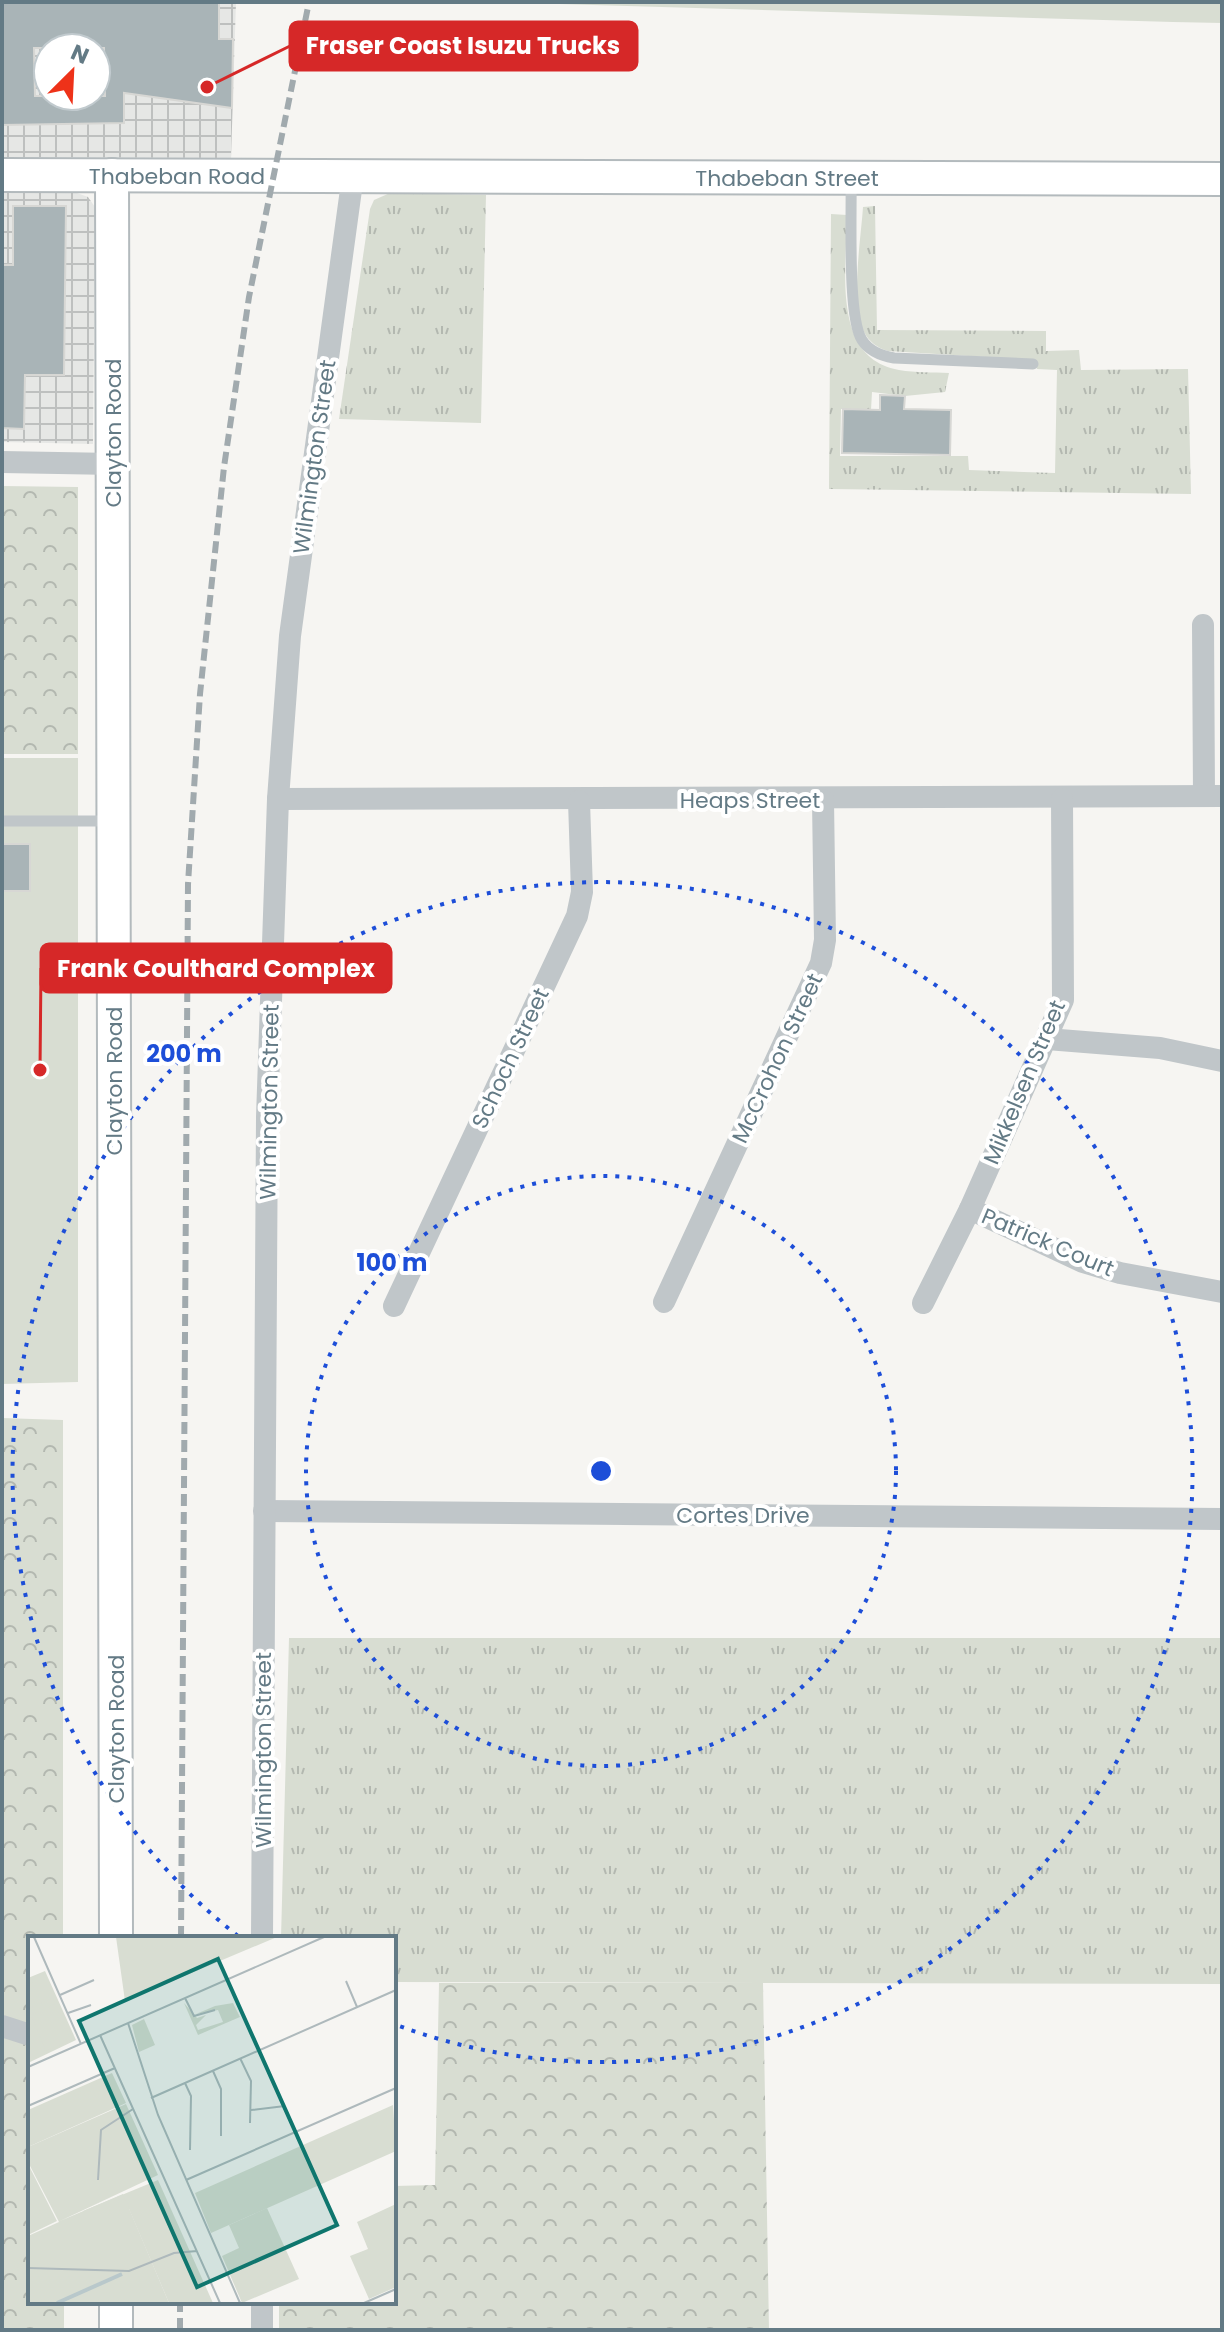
<svg xmlns="http://www.w3.org/2000/svg" width="1224" height="2332" font-family="Poppins,sans-serif">
	<style>
		.industrial { fill: url(#industrial-grid); fill-rule: evenodd }
		.grass { fill: url(#grass-tufts) }
		.forest { fill: url(#forest-crowns) }
		.garden { fill: #d8ddd2 }
		.building { fill: #a9b4b7; stroke: #d7d7d4; stroke-width: 2; fill-rule: evenodd }
		.lines { fill: none; stroke-linecap: round; stroke-linejoin: round }
		.secondary-casing { stroke: #b3babd; stroke-width: 36 }
		.lane { stroke: #c0c6c9; stroke-width: 11 }
		.street { stroke: #c0c6c9; stroke-width: 22 }
		.secondary { stroke: #fff; stroke-width: 32 }
		.rail { stroke: #a1aaae; stroke-width: 6; stroke-dasharray: 12 6; stroke-linecap: butt }
		.ring { fill: none; stroke: #1d4ed8; stroke-width: 4; stroke-dasharray: 4 8 }
		.labels { text-anchor: middle; stroke-width: 8; stroke-linejoin: round; paint-order: stroke }
		.street-label { font-size: 22px; fill: #637a85; stroke: #fff }
		.inset-river { fill: none; stroke: #b9c8cb; stroke-width: 4 }
		.inset-road { fill: none; stroke: #aeb9bc; stroke-width: 2 }
		.view { fill: #0f766e; fill-opacity: 0.15; stroke: #0f766e; stroke-width: 4 }
		.inset-edge { fill: none; stroke: #637a85; stroke-width: 4 }
		.centre { fill: #1d4ed8; stroke: #fff; stroke-width: 4 }
		.ring-label { font-size: 24px; text-anchor: middle; font-weight: bold; fill: #1d4ed8; stroke: #fff; stroke-width: 8; stroke-linejoin: round; paint-order: stroke }
		.leader { fill: none; stroke: #d62828; stroke-width: 3 }
		.callout-dot { fill: #d62828; stroke: #fff; stroke-width: 3 }
		.callout { fill: #d62828; stroke: #d62828; stroke-width: 3 }
		.callout-label { font-size: 24px; text-anchor: middle; font-weight: bold; fill: #fff }
	</style>
	<defs>
		<pattern id="industrial-grid" width="8" height="8" patternUnits="userSpaceOnUse" patternTransform="scale(2)"><rect width="8" height="8" fill="#e6e7e5"/><path d="M0 4h8M4 0v8" fill="none" stroke="#bec0bf"/></pattern>
		<pattern id="grass-tufts" width="24" height="20" patternUnits="userSpaceOnUse" patternTransform="scale(2)"><rect width="24" height="20" fill="#d8ddd2"/><path d="M3 7l-1-3M5 7V3M7 7l1-3M15 17l-1-3M17 17v-4M19 17l1-3" fill="none" stroke="#b3b8b0"/></pattern>
		<pattern id="forest-crowns" width="20" height="18" patternUnits="userSpaceOnUse" patternTransform="scale(2)"><rect width="20" height="18" fill="#d8ddd2"/><path d="M2 6a3 3 0 1 1 6 0M12 15a3 3 0 1 1 6 0" fill="none" stroke="#b3b8b0"/></pattern>
	</defs>
	<rect width="100%" height="100%" fill="#f6f5f2"/>
	<g class="industrial">
		<path d="M2,2h234l-5,156 -229,-1zM48,48h48v48h-48z"/>
		<path d="M2,193h75l11,4 7,10 -2,237 -91,-2z"/>
	</g>
	<g class="grass">
		<path d="M390,193l96,2 -5,228 -142,-4 31,-210 4,-9z"/>
		<path d="M875,206l2,124 169,1v20l33,-1 2,20 107,-1 3,125 -362,-5 2,-275 16,1c0,51 -17,143 52,155 17,3 34,2 50,3l-4,19 -40,4 -33,-4 -1,18 -30,-1 -1,47h128l1,14 86,3 2,-103 -20,-1 -1,-9 -148,-9c-10,-3 -19,-9 -24,-19 -14,-27 -3,-94 -1,-125z"/>
		<path d="M289,1638h933v346l-828,-2v-44h-113z"/>
	</g>
	<g class="forest">
		<path d="M2,486l76,1v267h-76z"/>
		<path d="M2,1418l61,2v518h-33v364h34v28h-62z"/>
		<path d="M439,1983h324l6,347h-490v-28h115v-116l41,-1z"/>
	</g>
	<g class="garden">
		<path d="M491,2h731v21l-49,-1z"/>
		<path d="M2,758h76v624l-76,2z"/>
	</g>
	<g class="building">
		<path d="M2,2h217v37h14l-1,69 -108,-15v30l-122,2zM34,48h70l1,48h-70z"/>
		<path d="M13,206h53l-2,169h-39l-1,54 -22,-1v-163h11z"/>
		<path d="M880,395l25,1 -1,13 47,1 -1,45 -108,-2 1,-44 37,1z"/>
		<rect x="2" y="844" width="28" height="47"/>
	</g>
	<g class="lines">
		<defs>
			<g id="secondary">
				<path d="M2,175l1220,4"/>
				<path d="M112,175l4,1763"/>
				<path d="M116,2330v-28"/>
			</g>
		</defs>
		<use href="#secondary" class="secondary-casing"/>
		<g class="lane">
			<path d="M851,179c1,32 -4,138 11,161 7,11 20,16 32,18l139,6"/>
			<path d="M2,821h107"/>
		</g>
		<g class="street">
			<path d="M2,462l112,2"/>
			<path d="M1203,625l1,171"/>
			<path d="M278,799l944,-3"/>
			<path d="M1047,1039l113,9 62,13"/>
			<path d="M970,1209l113,53 37,11 102,19"/>
			<path d="M664,1302l157,-339 4,-23 -2,-140"/>
			<path d="M923,1303l47,-94 93,-209 -1,-201"/>
			<path d="M394,1306l183,-390 5,-24 -3,-91"/>
			<path d="M264,1511l958,8"/>
			<path d="M262,1938l5,-821 11,-318 12,-163 63,-461"/>
			<path d="M2,2026l28,9"/>
			<path d="M262,2302v28"/>
		</g>
		<use href="#secondary" class="secondary"/>
		<g class="rail">
			<path d="M181,1938l7,-1054 12,-190 24,-227 25,-170 60,-295"/>
			<path d="M180,2330v-28"/>
		</g>
	</g>
	<g class="ring">
		<circle cx="601" cy="1471" r="295"/>
		<path d="M238 1936A590 590 0 1 1 394 2024"/>
	</g>
	<g class="labels">
		<g class="street-label">
			<text x="177" y="184">Thabeban Road</text>
			<text x="787" y="186">Thabeban Street</text>
			<text transform="translate(113 433) rotate(-90)" y="8">Clayton Road</text>
			<text transform="translate(314 457) rotate(-82)" y="8">Wilmington Street</text>
			<text x="750" y="808">Heaps Street</text>
			<text transform="translate(510 1058) rotate(-65)" y="8">Schoch Street</text>
			<text transform="translate(777 1058) rotate(-65)" y="8">McCrohon Street</text>
			<text transform="translate(114 1081) rotate(-90)" y="8">Clayton Road</text>
			<text transform="translate(1024 1082) rotate(-67)" y="8">Mikkelsen Street</text>
			<text transform="translate(269 1102) rotate(-89)" y="8">Wilmington Street</text>
			<text transform="translate(1048 1242) rotate(23)" y="8">Patrick Court</text>
			<text x="743" y="1523">Cortes Drive</text>
			<text transform="translate(116 1729) rotate(-90)" y="8">Clayton Road</text>
			<text transform="translate(263 1750) rotate(-90)" y="8">Wilmington Street</text>
		</g>
	</g>
	<g transform="translate(28 1936)">
		<rect width="368" height="368" fill="#f6f5f2"/>
		<path d="M156,67l13,15 9,-3 -10,10 2,5 25,-8 -5,-12 -22,4 19,-8 18,-3 7,14 -42,18zM116,83l11,26 -16,7 -7,-27zM365,169l3,46 -185,82 -16,-40z" fill="#d8ddd2"/>
		<path d="M17,35l31,69 -48,23v-85zM84,137l14,30 -98,44v-37zM0,228l29,57 -29,14zM130,244l55,123h-44l-40,-94 -46,2zM368,268v83l-27,12 -19,-43 18,-7 -11,-27zM239,272l32,71 -57,24 -20,-47 17,-8 -10,-23z" fill="#d8ddd2"/>
		<path d="M88,1h161l-152,64zM17,41l10,20 -27,12v-25zM27,68l16,36 -25,11 -15,-36zM98,168l32,71 -98,46 63,-27 46,109h-141v-67l31,-14 -31,-60v-15z" fill="#d8ddd2"/>
		<path class="inset-river" d="M29,367l65,-29"/>
		<path class="inset-road" d="M6,1l47,107M318,45l11,26M32,59l34,-15M157,62l9,18 21,-6M40,77l23,-8M100,87l30,92 82,188M72,99l120,268M212,122l11,23 -1,42M0,131l296,-130M185,135l8,18v47M157,147l6,13 -1,54M123,162l245,-108M0,170l87,-38M223,174l34,-4M70,244l3,-50 32,-21M158,244l210,-92M0,332l101,3 45,-18 23,-2M336,367l32,-14"/>
		<path class="view" d="M190,23l119,266 -140,62 -118,-266z"/>
		<rect width="368" height="368" class="inset-edge"/>
	</g>
	<circle cx="601" cy="1471" r="12" class="centre"/>
	<g class="ring-label">
		<text x="184" y="1062">200 m</text>
		<text x="392" y="1271">100 m</text>
	</g>
	<path class="leader" d="M207 87L290 46M40 1070L41 968"/>
	<g class="callout-dot">
		<circle cx="207" cy="87" r="8"/>
		<circle cx="40" cy="1070" r="8"/>
	</g>
	<g class="callout">
		<rect x="290" y="22" width="347" height="48" rx="8"/>
		<rect x="41" y="944" width="350" height="48" rx="8"/>
	</g>
	<g class="callout-label">
		<text x="463" y="54">Fraser Coast Isuzu Trucks</text>
		<text x="216" y="977">Frank Coulthard Complex</text>
	</g>
	<rect width="1224" height="2332" fill="none" stroke="#637a85" stroke-width="8"/>
	<g transform="translate(72 72) rotate(24)"><circle r="38" fill="#ffffff" stroke="#c1cace" stroke-width="2"/>
	<path d="M0-6L14 30L0 20L-14 30Z" fill="#ee3219"/>
	<text y="-12" font-size="22" font-weight="bold" text-anchor="middle" fill="#637a85">N</text>
	</g>
</svg>
